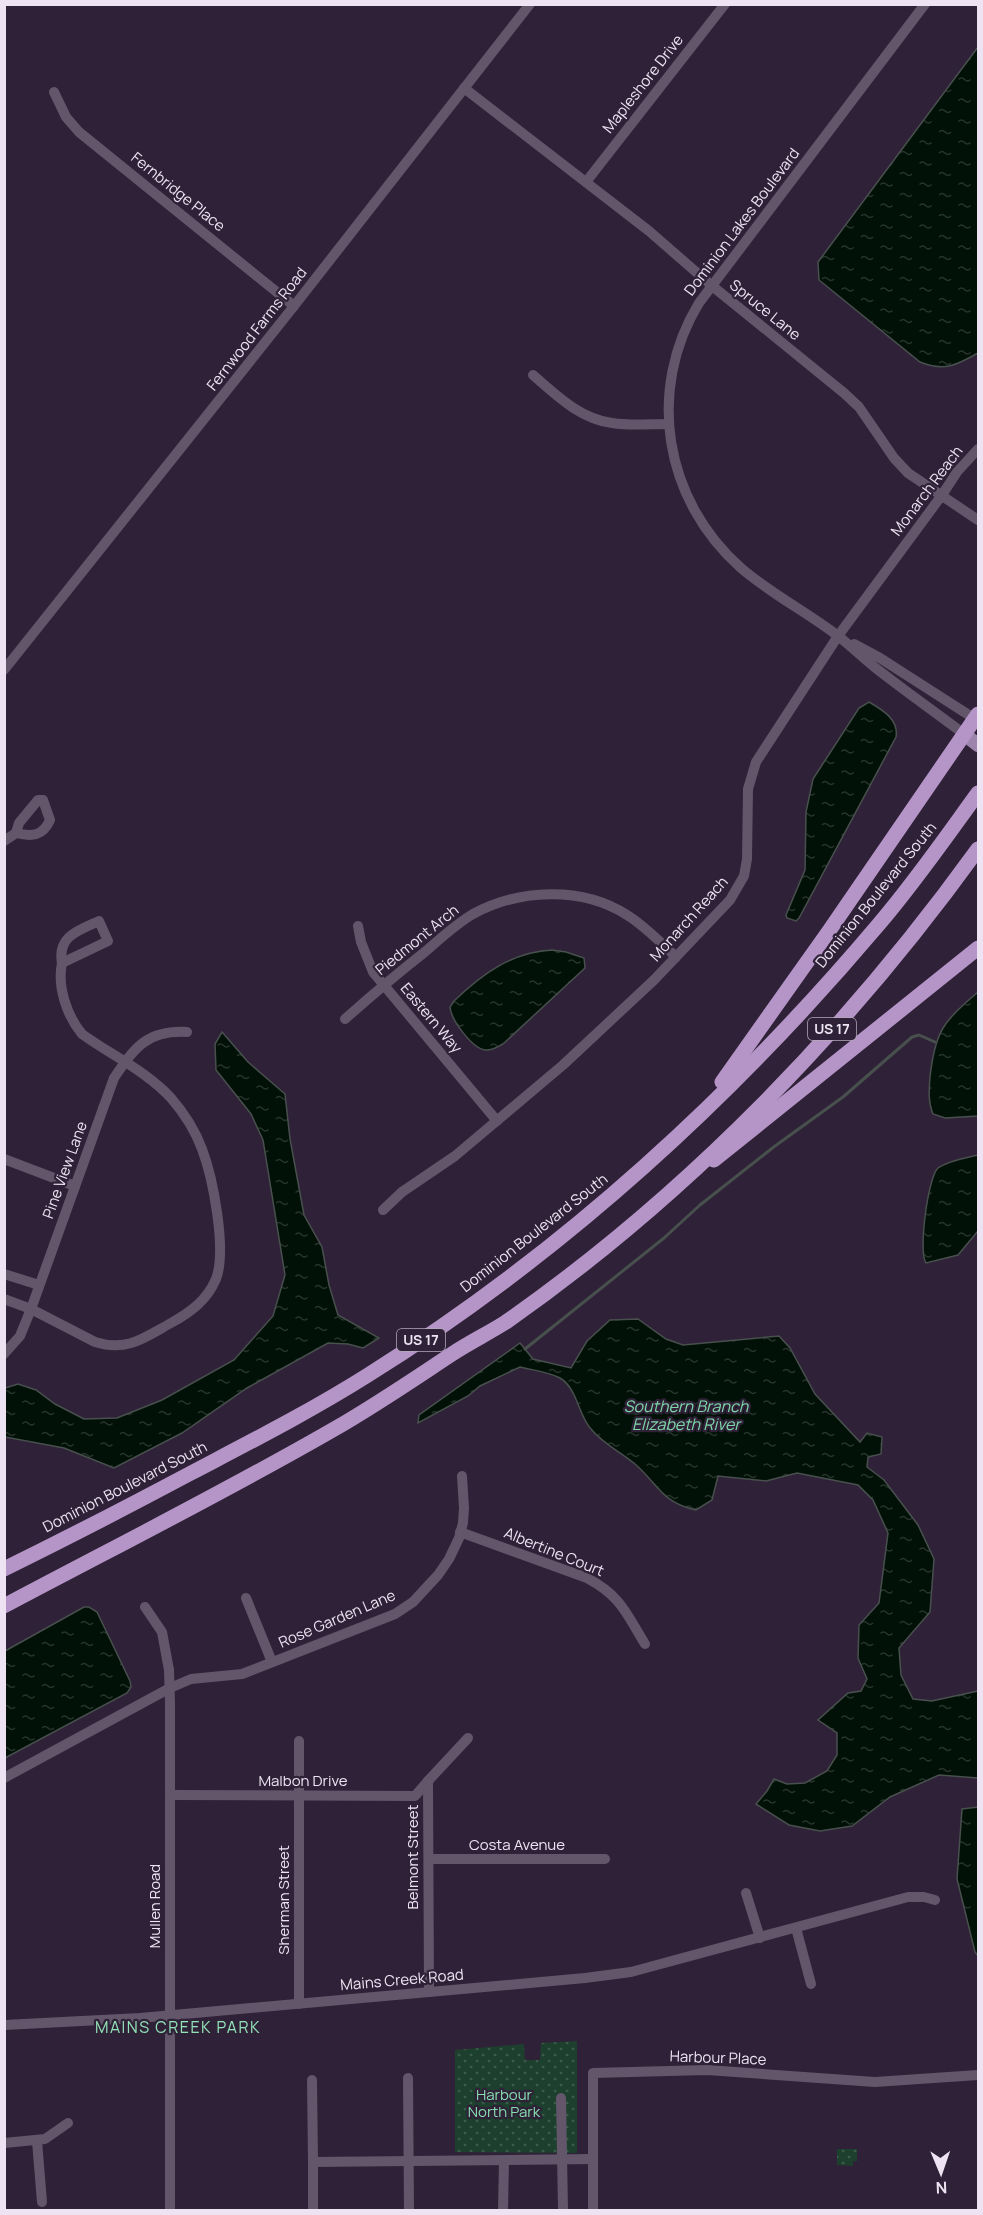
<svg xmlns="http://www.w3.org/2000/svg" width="983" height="2215" font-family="Manrope,sans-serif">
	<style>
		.park { fill: url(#park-dots) }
		.water { fill: url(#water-ripples); stroke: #48504e; stroke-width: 1.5 }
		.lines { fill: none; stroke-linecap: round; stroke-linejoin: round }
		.stream { stroke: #48504e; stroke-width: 3 }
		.minor { stroke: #63566a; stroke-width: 10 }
		.major { stroke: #9d84ad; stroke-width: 14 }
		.highway { stroke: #b595c7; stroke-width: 15 }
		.labels { text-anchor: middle; stroke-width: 4.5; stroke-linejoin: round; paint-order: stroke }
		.shield { fill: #2f2137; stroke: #b4a9ba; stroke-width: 1.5 }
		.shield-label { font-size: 14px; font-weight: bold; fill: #ede3f2 }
		.street-label { font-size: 15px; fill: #ede3f2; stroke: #2f2137 }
		.park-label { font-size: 15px; fill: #86deaf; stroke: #2f2137 }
		.water-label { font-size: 16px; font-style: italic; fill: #7fd7a8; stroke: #2f2137 }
		.neighbourhood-label { font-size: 16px; letter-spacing: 1.5px; fill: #92e2b7; stroke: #2f2137 }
	</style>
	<defs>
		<pattern id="park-dots" width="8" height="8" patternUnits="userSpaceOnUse" patternTransform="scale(1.5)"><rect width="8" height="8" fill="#1c402d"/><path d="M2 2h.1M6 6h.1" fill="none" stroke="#3d5b4c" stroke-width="1.8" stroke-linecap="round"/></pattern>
		<pattern id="water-ripples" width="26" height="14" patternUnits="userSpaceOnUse" patternTransform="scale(1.5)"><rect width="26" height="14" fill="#021108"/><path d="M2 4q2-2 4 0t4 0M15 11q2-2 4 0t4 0" fill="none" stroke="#27342c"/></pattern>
	</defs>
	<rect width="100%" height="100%" fill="#2f2137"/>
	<g class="park">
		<path d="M577,2041v112l-122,-1v-102l69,-6 1,16h15l1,-17z"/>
		<path d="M837,2149h20v12h-4v5l-16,-1z"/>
	</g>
	<g class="water">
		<path d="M978,47v306c-21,12 -34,19 -58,9l-101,-82 -1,-18z"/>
		<path d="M869,702c14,8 30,18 27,35l-97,181 -3,3 -9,-3 -1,-3 19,-45 1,-58 7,-33 46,-71z"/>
		<path d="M552,950l14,2 18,6 1,10 -82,76c-6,3 -11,7 -18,6 -13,-2 -34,-30 -35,-43l4,-6c28,-27 58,-49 98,-51z"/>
		<path d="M978,992v124l-33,2 -12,-4c-5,-12 -4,-24 -3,-37 5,-46 13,-55 48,-85z"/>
		<path d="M222,1032l26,30 37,32 5,45 14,76 18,32 7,38 9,30 41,23 -16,10 -15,-4 -20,-1 -81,45 -65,45 -68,35 -50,-20 -59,-11v-49l13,-4 18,6 19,14 29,15 33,-1 45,-18 72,-40 39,-44 12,-41 -22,-135 -12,-26 -35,-44 -1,-26z"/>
		<path d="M978,1155v76l-20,24 -32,8c-8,-11 2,-86 12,-95 11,-8 28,-10 40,-13z"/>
		<path d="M638,1319l28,20 17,6 96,-9 11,12 25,46 45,48 7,-9 15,4 -1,17 -13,3 -1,10 17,13 34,45 16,34 -4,53 -31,36 2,27 12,24 19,2 46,-10v87l-39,-3 -49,22 -38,29 -32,5 -31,-6 -33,-21 11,-13 7,-12 13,5 18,-1 22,-12 10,-16v-22l-19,-13 30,-27 13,-2 6,-12 -9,-21 1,-33 20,-22 9,-70 -15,-33 -15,-15 -61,-12 -31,8 -48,-5 -6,24 -16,10c-34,-7 -38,-26 -61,-46 -14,-12 -32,-20 -44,-35 -13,-14 -13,-40 -31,-51 -11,-6 -28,-8 -40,-11l-40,19 -12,10 -50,27 1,-8 101,-72 13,16 38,9 16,-27 23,-21z"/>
		<path d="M84,1607h5l8,5 33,69 1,6 -4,6 -122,65v-107z"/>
		<path d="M978,1807v149l-3,-4 -18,-73 5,-70z"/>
	</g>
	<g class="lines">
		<path class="stream" d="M525,1349l139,-111 36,-33 75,-59 68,-49 69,-60 7,-2 16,7"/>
		<g class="minor">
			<path d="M925,4l-226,299c-53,87 -35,197 42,265 30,26 66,44 97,68 13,10 25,22 39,33 28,22 58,43 87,65"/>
			<path d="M464,88l185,143 62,54 133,108 15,14 35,51 14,15 70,47"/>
			<path d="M54,92l12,25 13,15 215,174"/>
			<path d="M586,182l139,-178"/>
			<path d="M533,375c23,20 47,44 79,48 18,3 37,1 56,1"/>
			<path d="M854,644l26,14 95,61"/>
			<path d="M4,670l290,-364 236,-302"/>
			<path d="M4,841l12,-8 3,-10 19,-23h5l7,20c-7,16 -18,17 -34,13"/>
			<path d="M358,926l3,16 12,30 124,149"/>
			<path d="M345,1019c26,-23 53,-46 81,-68 15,-13 30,-27 47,-37 46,-25 109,-28 154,1 18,11 33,27 49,42"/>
			<path d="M4,1159l71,27"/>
			<path d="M383,1210l19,-18 53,-36 108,-91 91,-85 76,-80 14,-24 3,-17 1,-70 8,-27 82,-126 104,-141 15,-23 21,-23"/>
			<path d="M4,1274l35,11"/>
			<path d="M4,1299l27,10 64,33c32,10 49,-4 76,-19 20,-11 36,-23 45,-44 11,-29 -3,-101 -14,-130 -7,-19 -18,-36 -31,-51 -25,-27 -60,-43 -89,-64 -15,-18 -25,-47 -20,-71l46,-22 -9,-20c-20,9 -42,15 -37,42"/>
			<path d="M4,1354l16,-18 11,-27 83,-231c21,-31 33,-48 73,-46"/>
			<path d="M460,1532l127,46c34,18 39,35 58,66"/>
			<path d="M246,1598l26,64"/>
			<path d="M145,1607l17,25 7,38 1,33v507"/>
			<path d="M4,1778l166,-90 21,-9 51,-5 153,-60 18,-12 25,-27 11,-16 10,-21 4,-15 1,-15 -2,-32"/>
			<path d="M170,1795l245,1 13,-15"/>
			<path d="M429,1859h176"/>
			<path d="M746,1893l14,45"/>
			<path d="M796,1928l15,56"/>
			<path d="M429,1992l-1,-211 40,-43"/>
			<path d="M299,2004v-263"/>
			<path d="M4,2025l136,-7 445,-40 46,-6 277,-75h16l11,3"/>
			<path d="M408,2078l1,132"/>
			<path d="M312,2080l1,82"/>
			<path d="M561,2098l2,112"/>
			<path d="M37,2141l5,61"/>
			<path d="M4,2143l41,-4 23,-16"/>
			<path d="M313,2210v-48l280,-3"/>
			<path d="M503,2210l1,-49"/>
			<path d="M593,2210v-137l114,-3 168,12 103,-7"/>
		</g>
		<path class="major" d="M964,734l14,11"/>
		<g class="highway">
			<path d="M722,1082l107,-151 149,-217"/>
			<path d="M714,1160l264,-212"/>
			<path d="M4,1569c63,-31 125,-63 187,-96 59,-31 120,-62 177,-98 193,-121 364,-277 511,-451 36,-42 67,-87 99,-131"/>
			<path d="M4,1606c111,-59 223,-115 332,-178 40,-23 78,-49 116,-74 18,-12 37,-21 54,-32 183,-128 342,-293 472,-473"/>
		</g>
	</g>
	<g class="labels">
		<g class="shield">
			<rect x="808" y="1018" width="48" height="22" rx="4.5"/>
			<rect x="397" y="1329" width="48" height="22" rx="4.5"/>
		</g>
		<g class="shield-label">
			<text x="832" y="1034">US 17</text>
			<text x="421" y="1345">US 17</text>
		</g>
		<g class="street-label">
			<text transform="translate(643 84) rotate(-52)" y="5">Mapleshore Drive</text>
			<text transform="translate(178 192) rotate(39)" y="5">Fernbridge Place</text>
			<text transform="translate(742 222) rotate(-53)" y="5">Dominion Lakes Boulevard</text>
			<text transform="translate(765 310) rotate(39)" y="5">Spruce Lane</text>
			<text transform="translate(257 329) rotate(-52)" y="5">Fernwood Farms Road</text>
			<text transform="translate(927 491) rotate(-53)" y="5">Monarch Reach</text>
			<text transform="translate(876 895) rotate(-51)" y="5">Dominion Boulevard South</text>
			<text transform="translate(689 919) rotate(-48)" y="5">Monarch Reach</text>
			<text transform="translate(417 940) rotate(-39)" y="5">Piedmont Arch</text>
			<text transform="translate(431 1018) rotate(50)" y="5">Eastern Way</text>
			<text transform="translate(65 1170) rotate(-70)" y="5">Pine View Lane</text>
			<text transform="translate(534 1233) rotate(-38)" y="5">Dominion Boulevard South</text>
			<text transform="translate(125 1487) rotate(-27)" y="5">Dominion Boulevard South</text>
			<text transform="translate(554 1552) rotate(22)" y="5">Albertine Court</text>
			<text transform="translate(337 1619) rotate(-23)" y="5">Rose Garden Lane</text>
			<text x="303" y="1786">Malbon Drive</text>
			<text x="517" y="1850">Costa Avenue</text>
			<text transform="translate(413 1857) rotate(-90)" y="5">Belmont Street</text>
			<text transform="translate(284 1900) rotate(-90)" y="5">Sherman Street</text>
			<text transform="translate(155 1906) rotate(-90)" y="5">Mullen Road</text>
			<text transform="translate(402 1980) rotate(-5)" y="5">Mains Creek Road</text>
			<text transform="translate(718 2058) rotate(2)" y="5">Harbour Place</text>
		</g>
		<g class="park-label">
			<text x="504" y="2100">Harbour<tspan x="504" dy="17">North Park</tspan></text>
		</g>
		<g class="water-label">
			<text x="686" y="1412">Southern Branch<tspan x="686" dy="18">Elizabeth River</tspan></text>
		</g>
		<g class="neighbourhood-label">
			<text x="178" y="2033">MAINS CREEK PARK</text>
		</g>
	</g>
	<rect width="983" height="2215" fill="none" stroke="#ede3f2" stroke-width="12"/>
	<g transform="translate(941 2173) rotate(178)" stroke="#2f2137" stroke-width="4.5" paint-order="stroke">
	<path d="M0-4.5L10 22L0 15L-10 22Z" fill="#ede3f2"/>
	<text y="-9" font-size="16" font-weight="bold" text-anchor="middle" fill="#ede3f2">N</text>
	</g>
</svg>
